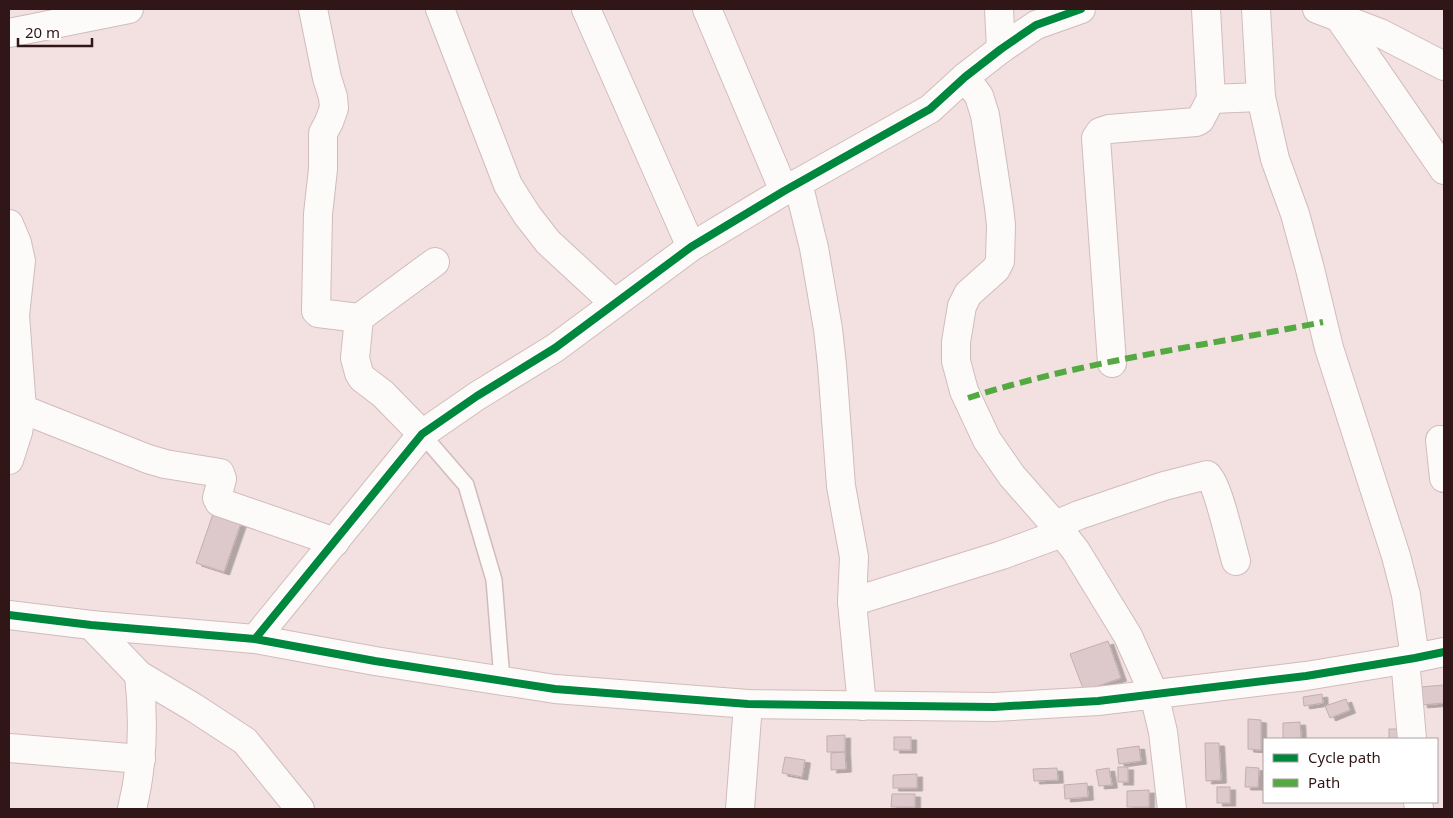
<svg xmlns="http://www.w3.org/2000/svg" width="1453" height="818" font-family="'Noto Sans',sans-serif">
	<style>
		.building { fill: #ddc8cb; stroke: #c2aeb1; filter: url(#shadow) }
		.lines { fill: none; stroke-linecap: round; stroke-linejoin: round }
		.lane-casing { stroke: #d1bcbb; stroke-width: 18 }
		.street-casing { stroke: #d1bcbb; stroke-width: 30 }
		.lane { stroke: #fdfafa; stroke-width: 15 }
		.street { stroke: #fdfafa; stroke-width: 28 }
		.quiet { stroke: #54a942; stroke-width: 6; stroke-dasharray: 12 6; stroke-linecap: butt }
		.cycleway-casing { stroke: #fff; stroke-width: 11 }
		.cycleway { stroke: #00873e; stroke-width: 8 }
	</style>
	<defs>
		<filter id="shadow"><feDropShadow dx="5.5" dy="3" stdDeviation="0" flood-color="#0004"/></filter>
	</defs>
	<rect width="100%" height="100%" fill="#f2e1e0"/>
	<g class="building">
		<path d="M213,514l28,9 -17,49 -28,-9z"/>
		<path d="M1108,641l13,37 -37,13 -14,-37z"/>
		<path d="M1444,685v18l-22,2 -2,-18z"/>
		<path d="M1322,694l1,9 -19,3 -1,-9z"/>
		<path d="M1346,699l4,11 -20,8 -5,-12z"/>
		<path d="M1248,719l13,1v30l-13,-1z"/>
		<path d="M1300,722l1,16 -18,1v-16z"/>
		<rect x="1389" y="729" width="19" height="10"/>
		<path d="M845,735v17h-18v-16z"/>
		<rect x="894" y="737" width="17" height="13"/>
		<path d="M1205,743h14l2,37 -15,1z"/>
		<path d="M1139,746l2,15 -22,3 -2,-15z"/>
		<path d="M845,752l1,17 -15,1v-17z"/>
		<path d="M785,757l20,3 -3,17 -20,-4z"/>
		<rect x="1118" y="767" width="10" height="15"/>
		<path d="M1246,767l13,1 -1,19h-13z"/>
		<path d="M1057,768l1,12 -24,1 -1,-12z"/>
		<path d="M1109,768l3,17 -13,1 -3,-16z"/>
		<path d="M917,774v14h-24v-13z"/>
		<path d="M1087,783l1,14 -23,2 -1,-14z"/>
		<rect x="1217" y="787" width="13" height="16"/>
		<path d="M1149,790v17h-22v-16z"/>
		<path d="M892,794h23v13h-24z"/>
	</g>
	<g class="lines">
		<defs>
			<path id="lane" d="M422,434l44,51 28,95 8,100"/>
			<g id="street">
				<path d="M313,9l14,69 6,19 1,11 -5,14 -6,11v36l-5,45 -2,97 2,2 41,5"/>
				<path d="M440,9l68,176 19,30 21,27 66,61"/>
				<path d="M586,9l105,238"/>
				<path d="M707,9l77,182"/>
				<path d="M999,9l2,40"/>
				<path d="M1256,9l5,88 14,62 20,55 15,55 19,79 67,208 10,39 9,63"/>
				<path d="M1317,9l63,24 64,33"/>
				<path d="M1338,16l106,154"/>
				<path d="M9,33l120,-24"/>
				<path d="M965,77l14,19 6,19 14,92 2,18 -1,36 -4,8 -28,25 -6,12 -6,36v19l8,30 23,49 25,36 50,57"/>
				<path d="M1211,99l50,-2"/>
				<path d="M798,183l16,65 14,81 4,36 9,121 13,71 -2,45 10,104"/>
				<path d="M9,224l8,19 4,18 -6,54 7,94 -4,23 -9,28"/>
				<path d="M1112,363l-16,-225 4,-6 9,-3 87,-7 4,-2 11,-21 -5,-90"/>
				<path d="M22,409l126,50 17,5 55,9 2,6 -5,19 2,4 116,40"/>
				<path d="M422,434l-39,-40 -21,-16 -3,-5 -4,-15 4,-40 76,-56"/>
				<path d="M1440,440l4,38"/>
				<path d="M1055,525l24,-10 85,-29 43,-11c11,8 24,70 29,86"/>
				<path d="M852,602l150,-47 60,-22 14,18 52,85 26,58 9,38 9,77"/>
				<path d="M9,615l82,10 164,14 120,22 180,28 193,15 246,3 104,-6 208,-25 109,-18 29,-6"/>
				<path d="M91,625l48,50 54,32 52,34 55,68"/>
				<path d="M255,639l167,-205 55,-38 78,-48 136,-101 93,-56 146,-82 35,-32 36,-28 35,-24 45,-16"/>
				<path d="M1405,659l7,80"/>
				<path d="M9,748l132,11"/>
				<path d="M1418,802l1,7"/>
				<path d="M132,809c11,-44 12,-90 7,-134"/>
				<path d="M740,809l8,-105"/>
			</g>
		</defs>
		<use href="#lane" class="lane-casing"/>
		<use href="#street" class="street-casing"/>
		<use href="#lane" class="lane"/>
		<use href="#street" class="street"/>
		<path class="quiet" d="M968,398c115,-37 236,-52 355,-76"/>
		<defs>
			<g id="cycleway">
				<path d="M9,615l82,10 164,14 120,22 180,28 193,15 246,3 104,-6 208,-25 109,-18 29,-6"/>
				<path d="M255,639l167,-205 55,-38 78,-48 136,-101 93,-56 146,-82 35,-32 36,-28 35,-24 45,-16"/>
			</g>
		</defs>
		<use href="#cycleway" class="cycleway-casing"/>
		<use href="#cycleway" class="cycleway"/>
	</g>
	<rect width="1453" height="818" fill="none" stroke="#301616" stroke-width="20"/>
	<rect x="1263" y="738" width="175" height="65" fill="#ffffff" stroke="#aca2a2"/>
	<rect x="1273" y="754" width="25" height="8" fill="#00873e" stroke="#aca2a2"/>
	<text x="1308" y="763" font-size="15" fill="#301616">Cycle path</text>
	<rect x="1273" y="779" width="25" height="8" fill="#54a942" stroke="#aca2a2"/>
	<text x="1308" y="788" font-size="15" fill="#301616">Path</text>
	<path d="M18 38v8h74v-8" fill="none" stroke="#301616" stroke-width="2.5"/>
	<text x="25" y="38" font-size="15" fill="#301616" stroke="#ffffff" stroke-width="4" paint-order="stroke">20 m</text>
</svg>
